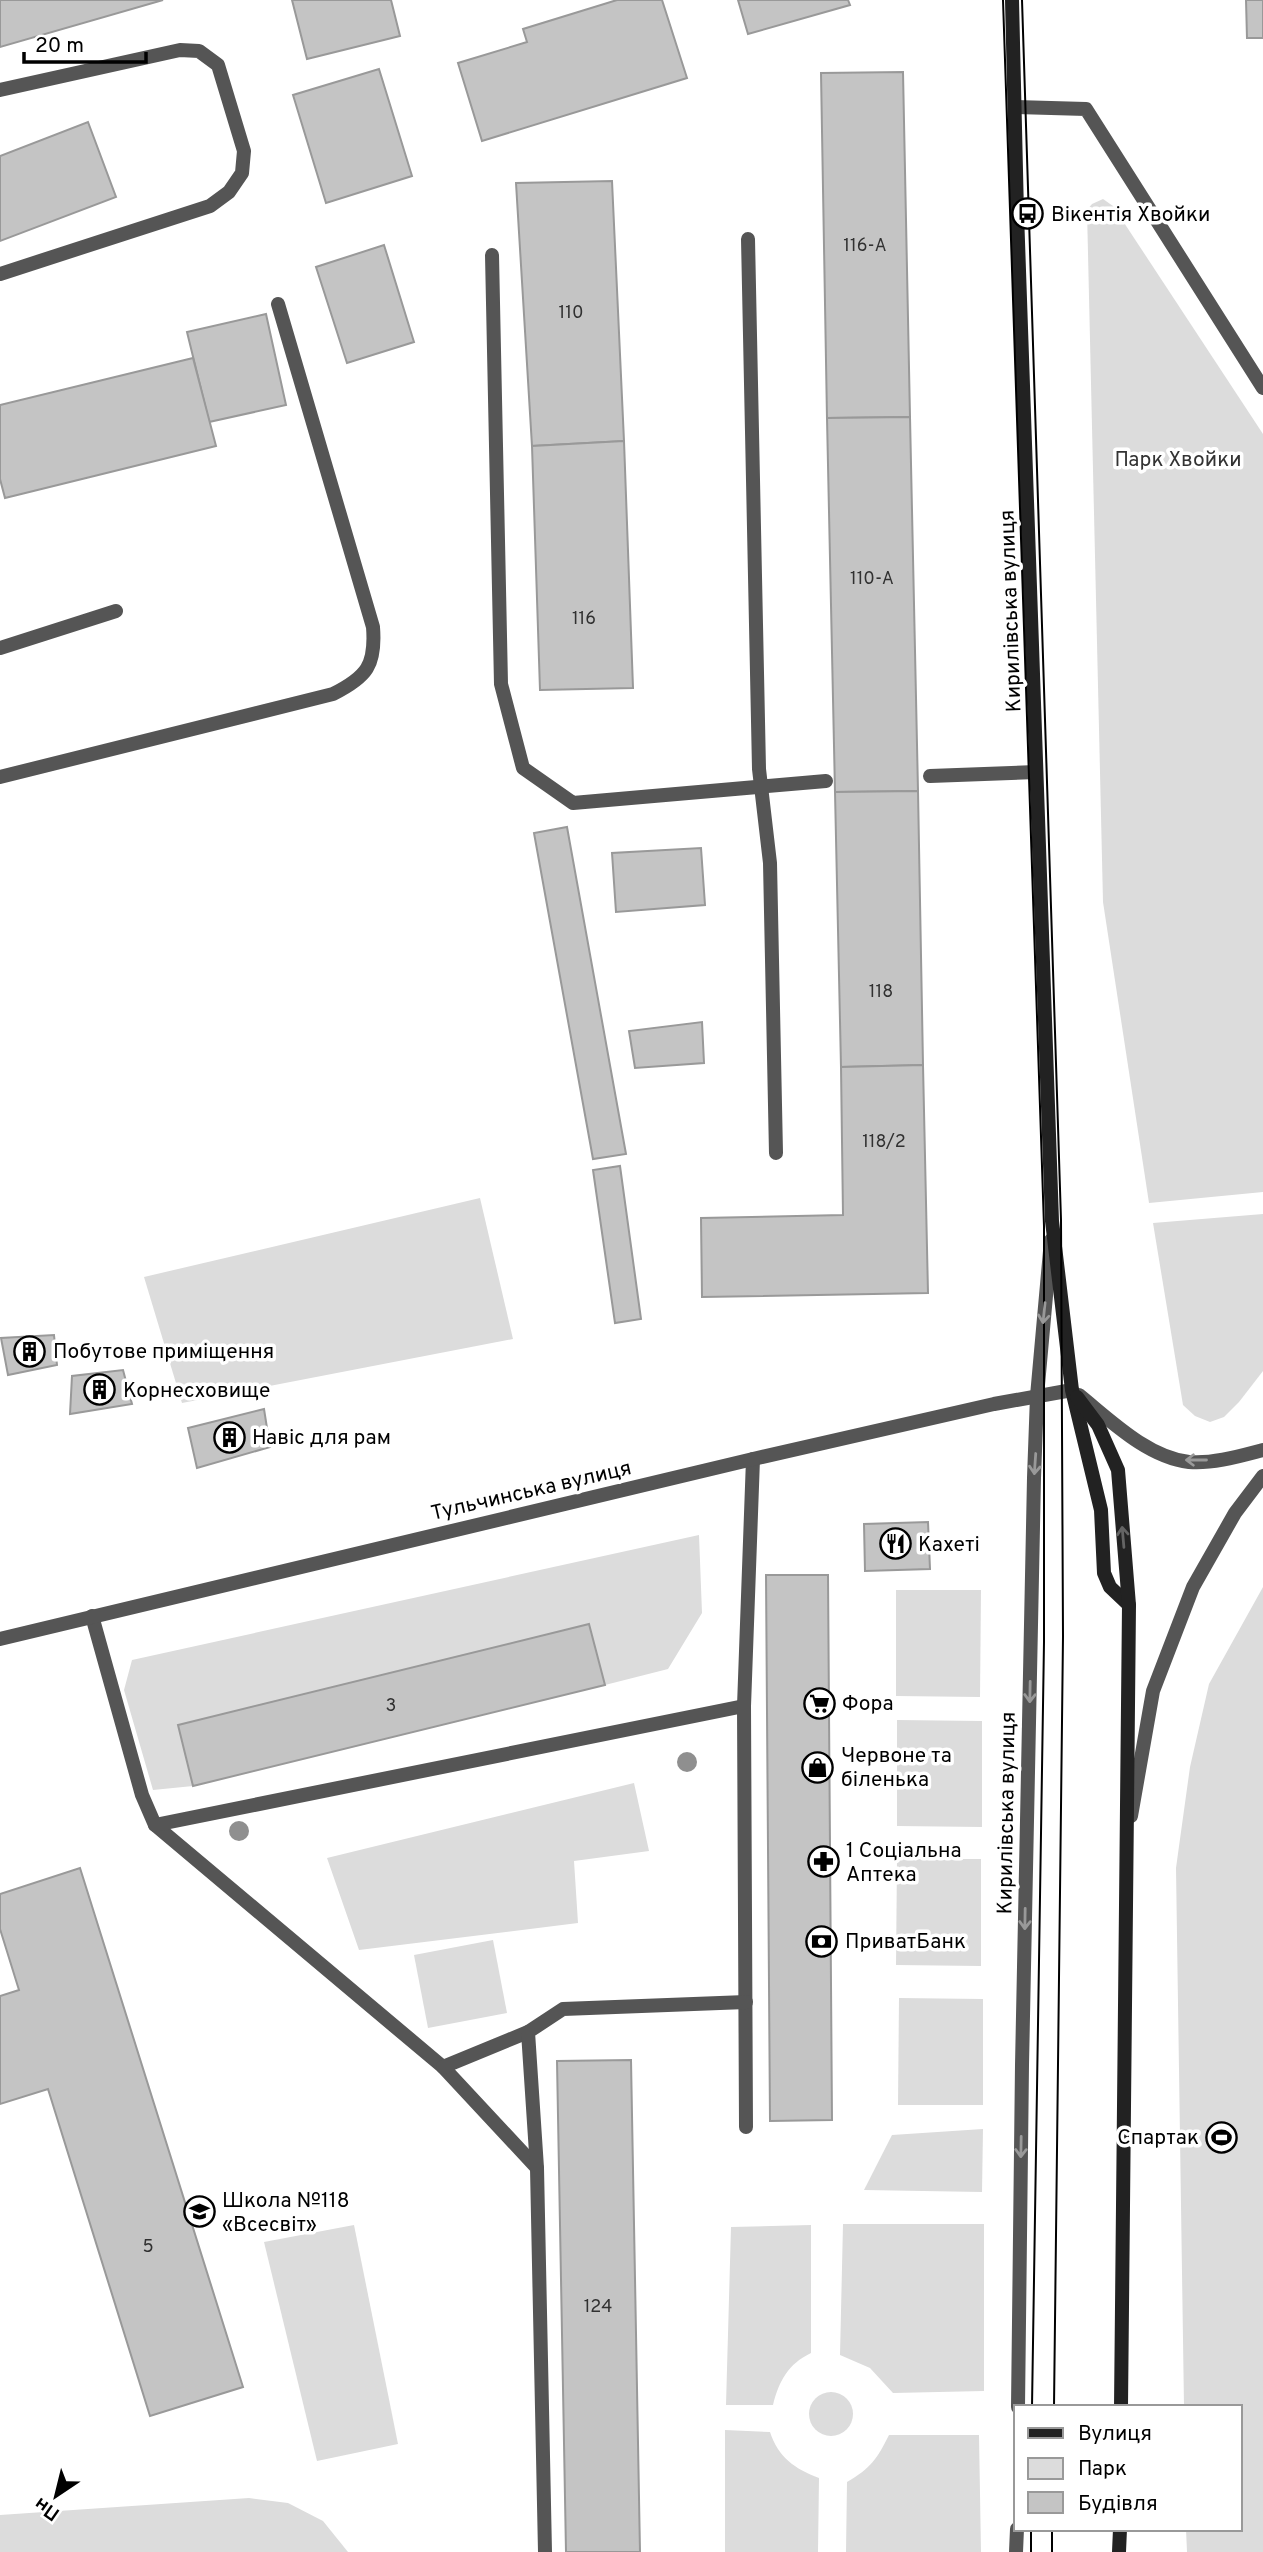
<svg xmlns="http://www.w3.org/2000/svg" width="1263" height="2552" font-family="Overpass,sans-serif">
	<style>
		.green { fill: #dcdcdc }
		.building { fill: #c4c4c4; stroke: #999; stroke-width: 2 }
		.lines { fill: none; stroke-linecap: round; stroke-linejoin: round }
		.service { stroke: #555; stroke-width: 14 }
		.minor { stroke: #555; stroke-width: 14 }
		.tertiary { stroke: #555; stroke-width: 14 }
		.secondary { stroke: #222; stroke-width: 14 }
		.tram { stroke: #000; stroke-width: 2 }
		.tree { fill: #8f8f8f }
		.oneway { stroke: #999 }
		.oneway2 { stroke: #646464 }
		.labels { text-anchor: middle; stroke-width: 7; stroke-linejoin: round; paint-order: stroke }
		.number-label { font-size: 18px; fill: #313131 }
		.poi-label { font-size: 21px; fill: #000; stroke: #fff; text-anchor: start }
		.park-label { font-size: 21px; fill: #333; stroke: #fff }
		.street-label { font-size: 21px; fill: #000; stroke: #fff }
	</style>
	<rect width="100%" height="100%" fill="#fff"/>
	<g class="green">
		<path d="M1103,199l10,7 150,228v758l-114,11 -46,-301 -16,-692 5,-6z"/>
		<path d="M480,1198l33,141 -331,64 -38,-126z"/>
		<path d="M1263,1214v157l-24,31 -15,15 -14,5 -15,-6 -12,-11 -30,-182z"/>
		<path d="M699,1535l3,78 -34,56 -63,16 -16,-61 -411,101 15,61 -40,4 -29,-100 8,-30z"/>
		<path d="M1263,1587v965h-76l-1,-23h54v-122h-56l-8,-539 14,-101 19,-83z"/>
		<path d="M896,1590h85l-1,107 -84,-1z"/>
		<path d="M897,1720l85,1v106l-85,-1z"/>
		<path d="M634,1783l15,68 -75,10 4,62 -219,27 -32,-92z"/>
		<path d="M897,1859h84v107l-85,-1z"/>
		<path d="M493,1940l14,73 -79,15 -14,-73z"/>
		<path d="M899,1998l84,1v106h-85z"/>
		<path d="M983,2129l-1,63 -118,-2 28,-55z"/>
		<path d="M843,2224h141v167l-91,2 -23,-25 -30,-13z"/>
		<path d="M354,2225l44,219 -81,17 -53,-219z"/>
		<path d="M811,2225v128c-23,11 -32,28 -38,52h-47l5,-178z"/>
		<circle cx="831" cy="2414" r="22"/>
		<path d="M725,2430l45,2c8,25 25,37 49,46l-1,74h-93z"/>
		<path d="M889,2435h90l2,117h-135l1,-70c24,-14 30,-23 42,-47z"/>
		<path d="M249,2498l39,5 35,18 25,31h-348v-37z"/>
	</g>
	<g class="building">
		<path d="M0,0h163l-163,47z"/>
		<path d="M292,0h99l9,36 -93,23z"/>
		<path d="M617,0h45l25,78 -205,63 -24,-78 69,-21 -4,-13z"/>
		<path d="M738,0h110l2,5 -102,29z"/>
		<path d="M1246,0h17v38h-16z"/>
		<path d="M379,69l33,107 -86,27 -33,-108z"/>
		<path d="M903,72l7,345 -83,1 -6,-345z"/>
		<path d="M88,122l28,75 -116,44v-85z"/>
		<path d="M612,181l12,260 -92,5 -16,-263z"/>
		<path d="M384,245l30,97 -67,21 -31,-96z"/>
		<path d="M266,314l20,91 -77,17 -22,-90z"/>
		<path d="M193,358l23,88 -211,52 -5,-19v-74z"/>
		<path d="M910,417l8,374 -83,1 -8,-374z"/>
		<path d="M624,441l9,247 -93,2 -8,-244z"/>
		<path d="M918,791l5,274 -82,2 -6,-275z"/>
		<path d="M567,827l59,327 -33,5 -59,-326z"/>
		<path d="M701,848l4,57 -89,7 -4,-59z"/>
		<path d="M702,1022l2,41 -69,5 -6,-37z"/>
		<path d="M923,1065l5,228 -226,4 -1,-79 142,-3 -2,-148z"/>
		<path d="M620,1166l21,153 -26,4 -22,-153z"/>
		<path d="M54,1335l3,30 -49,10 -7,-37z"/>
		<path d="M123,1370l9,34 -62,10 2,-38z"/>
		<path d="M264,1409l6,38 -73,21 -9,-40z"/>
		<path d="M928,1522l2,47 -65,2 -1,-47z"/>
		<path d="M766,1575h62l4,545 -62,1z"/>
		<path d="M589,1624l16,61 -412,101 -15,-61z"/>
		<path d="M80,1868l163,519 -93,29 -102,-327 -48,15v-108l19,-6 -19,-61v-35z"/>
		<path d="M631,2060l9,492h-74l-9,-491z"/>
	</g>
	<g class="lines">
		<g class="service">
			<path d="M0,90l180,-40 19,1 19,14 26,86 -2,22 -13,19 -19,14 -210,68"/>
			<path d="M1015,107l71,2 177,279"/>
			<path d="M748,239l11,530 11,94 6,290"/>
			<path d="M492,255l9,429 22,84 50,35 253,-22"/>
			<path d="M0,648l116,-37"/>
			<path d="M930,776l106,-4"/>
			<path d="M0,777l333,-83c34,-17 43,-29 40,-67l-95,-323"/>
			<path d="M92,1616l50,179 13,30 288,242 94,101"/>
			<path d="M155,1825l589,-119"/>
			<path d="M443,2067l85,-35"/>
			<path d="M746,2127l-2,-421 9,-247"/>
			<path d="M545,2552l-8,-384 -9,-136 35,-23 183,-7"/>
		</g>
		<g class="minor">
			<path d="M0,1639l753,-180 241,-55 78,-14"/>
			<path d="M1018,2407l4,-342 12,-587 3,-82 14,-156"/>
			<path d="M1016,2552l1,-23"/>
		</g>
		<g class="tertiary">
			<path d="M1079,1395c31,25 68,62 110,67 24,2 51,-6 74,-12"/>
			<path d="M1131,1816l22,-125 40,-104 42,-74 28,-37"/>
		</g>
		<g class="secondary">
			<path d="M1012,0l5,213 35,1008 20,169 29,120 3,63 6,14 19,18"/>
			<path d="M1077,1397l21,28 20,45 11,135 -8,802"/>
			<path d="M1119,2552l1,-23"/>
		</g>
		<g class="tram">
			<path d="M1003,0l41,1226v416l-12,765"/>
			<path d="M1022,0l39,1220 2,416 -9,771"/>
			<path d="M1031,2552v-23"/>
			<path d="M1052,2552v-23"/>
		</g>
	</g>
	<g class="tree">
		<circle cx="687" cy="1762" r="10"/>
		<circle cx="239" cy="1831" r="10"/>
	</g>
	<defs><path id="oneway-shaft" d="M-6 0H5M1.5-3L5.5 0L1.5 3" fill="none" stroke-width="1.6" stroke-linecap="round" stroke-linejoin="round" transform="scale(1.75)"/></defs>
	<g class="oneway">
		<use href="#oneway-shaft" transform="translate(1044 1313) rotate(96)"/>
		<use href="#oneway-shaft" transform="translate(1196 1460) rotate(180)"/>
		<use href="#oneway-shaft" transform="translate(1035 1464) rotate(94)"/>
		<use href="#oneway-shaft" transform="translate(1030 1692) rotate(91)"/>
		<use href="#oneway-shaft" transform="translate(1025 1919) rotate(91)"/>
		<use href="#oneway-shaft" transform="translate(1021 2147) rotate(91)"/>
	</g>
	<use class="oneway2" href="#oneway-shaft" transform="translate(1123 1537) rotate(-95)"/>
	<defs>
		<symbol id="bus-ring" viewBox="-11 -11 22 22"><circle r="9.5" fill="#fff" stroke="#000" stroke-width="1.5"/><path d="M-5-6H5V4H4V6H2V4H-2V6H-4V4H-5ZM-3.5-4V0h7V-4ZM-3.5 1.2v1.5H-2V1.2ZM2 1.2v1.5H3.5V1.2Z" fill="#000"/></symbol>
		<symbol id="building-ring" viewBox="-11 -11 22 22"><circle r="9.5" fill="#fff" stroke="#000" stroke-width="1.5"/><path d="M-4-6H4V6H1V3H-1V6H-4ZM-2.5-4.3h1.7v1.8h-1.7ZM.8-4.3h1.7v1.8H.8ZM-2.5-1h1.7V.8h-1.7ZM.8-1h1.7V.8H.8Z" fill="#000"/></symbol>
		<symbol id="restaurant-ring" viewBox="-11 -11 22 22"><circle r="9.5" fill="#fff" stroke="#000" stroke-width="1.5"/><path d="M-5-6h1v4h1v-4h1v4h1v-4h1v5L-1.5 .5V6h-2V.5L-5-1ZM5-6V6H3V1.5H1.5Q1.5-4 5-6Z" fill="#000"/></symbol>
		<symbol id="supermarket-ring" viewBox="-11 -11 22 22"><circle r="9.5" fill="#fff" stroke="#000" stroke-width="1.5"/><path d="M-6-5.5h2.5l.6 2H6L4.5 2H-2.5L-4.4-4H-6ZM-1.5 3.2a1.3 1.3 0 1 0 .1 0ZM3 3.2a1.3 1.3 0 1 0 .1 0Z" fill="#000"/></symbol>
		<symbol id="shop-ring" viewBox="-11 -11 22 22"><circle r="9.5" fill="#fff" stroke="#000" stroke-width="1.5"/><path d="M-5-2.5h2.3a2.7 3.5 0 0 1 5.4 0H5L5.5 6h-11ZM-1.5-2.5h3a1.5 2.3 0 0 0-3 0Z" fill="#000"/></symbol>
		<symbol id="pharmacy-ring" viewBox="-11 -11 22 22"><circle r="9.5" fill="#fff" stroke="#000" stroke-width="1.5"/><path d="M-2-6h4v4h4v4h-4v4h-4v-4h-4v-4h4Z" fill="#000"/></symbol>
		<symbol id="bank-ring" viewBox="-11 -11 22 22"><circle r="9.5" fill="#fff" stroke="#000" stroke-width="1.5"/><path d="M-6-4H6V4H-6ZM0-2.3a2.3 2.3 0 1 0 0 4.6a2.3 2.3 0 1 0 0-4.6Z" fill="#000"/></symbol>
		<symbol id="stadium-ring" viewBox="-11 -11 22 22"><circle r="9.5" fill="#fff" stroke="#000" stroke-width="1.5"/><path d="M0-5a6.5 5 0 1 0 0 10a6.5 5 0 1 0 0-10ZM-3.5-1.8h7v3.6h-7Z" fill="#000"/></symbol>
		<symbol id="school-ring" viewBox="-11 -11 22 22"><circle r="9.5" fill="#fff" stroke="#000" stroke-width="1.5"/><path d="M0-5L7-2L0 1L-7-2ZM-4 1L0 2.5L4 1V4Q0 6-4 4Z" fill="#000"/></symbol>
	</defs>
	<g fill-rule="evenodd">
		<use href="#bus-ring" x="1010" y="196" width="35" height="35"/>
		<use href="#building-ring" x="12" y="1334" width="35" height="35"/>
		<use href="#building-ring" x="82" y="1372" width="35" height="35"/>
		<use href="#building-ring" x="212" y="1420" width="35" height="35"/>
		<use href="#restaurant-ring" x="878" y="1526" width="35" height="35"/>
		<use href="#supermarket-ring" x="802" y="1686" width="35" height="35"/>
		<use href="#shop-ring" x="800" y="1750" width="35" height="35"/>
		<use href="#pharmacy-ring" x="806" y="1844" width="35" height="35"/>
		<use href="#bank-ring" x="804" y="1924" width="35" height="35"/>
		<use href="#stadium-ring" x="1204" y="2120" width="35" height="35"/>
		<use href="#school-ring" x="182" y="2194" width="35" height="35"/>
	</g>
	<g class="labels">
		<g class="number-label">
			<text x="865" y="251">116-А</text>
			<text x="571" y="318">110</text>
			<text x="872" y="584">110-А</text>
			<text x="584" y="624">116</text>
			<text x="881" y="997">118</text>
			<text x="884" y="1147">118/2</text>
			<text x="391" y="1711">3</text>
			<text x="148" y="2252">5</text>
			<text x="598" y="2312">124</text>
		</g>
		<g class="poi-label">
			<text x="1051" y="221">Вікентія Хвойки</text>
			<text x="53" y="1358">Побутове приміщення</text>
			<text x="123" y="1397">Корнесховище</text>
			<text x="252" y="1444">Навіс для рам</text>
			<text x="918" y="1551">Кахеті</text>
			<text x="842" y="1710">Фора</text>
			<text x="841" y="1762">Червоне та<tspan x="841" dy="24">біленька</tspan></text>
			<text x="846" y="1857">1 Соціальна<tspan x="846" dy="24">Аптека</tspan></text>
			<text x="845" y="1948">ПриватБанк</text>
			<text x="1199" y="2144" text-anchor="end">Спартак</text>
			<text x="222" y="2207">Школа №118<tspan x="222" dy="24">«Всесвіт»</tspan></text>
		</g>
		<g class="park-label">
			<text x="1178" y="466">Парк Хвойки</text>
		</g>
		<g class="street-label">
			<text transform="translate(1010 611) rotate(-92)" y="7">Кирилівська вулиця</text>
			<text transform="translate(531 1490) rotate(-13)" y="7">Тульчинська вулиця</text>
			<text transform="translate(1006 1813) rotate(-89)" y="7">Кирилівська вулиця</text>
		</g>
	</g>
	<rect x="1014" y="2405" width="228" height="126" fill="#ffffff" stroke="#999999" stroke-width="2"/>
	<rect x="1028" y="2428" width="35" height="10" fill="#222222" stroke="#999999" stroke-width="2"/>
	<text x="1078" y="2440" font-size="21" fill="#000000">Вулиця</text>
	<rect x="1028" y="2458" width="35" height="21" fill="#dcdcdc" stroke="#999999" stroke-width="2"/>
	<text x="1078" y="2475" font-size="21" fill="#000000">Парк</text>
	<rect x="1028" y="2492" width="35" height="21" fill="#c4c4c4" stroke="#999999" stroke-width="2"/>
	<text x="1078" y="2510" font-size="21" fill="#000000">Будівля</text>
	<g transform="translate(56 2496) rotate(215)" stroke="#ffffff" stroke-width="5" paint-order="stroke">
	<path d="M0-5L12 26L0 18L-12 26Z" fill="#000000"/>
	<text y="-10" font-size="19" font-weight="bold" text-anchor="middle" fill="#000000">Пн</text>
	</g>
	<path d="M24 52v10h122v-10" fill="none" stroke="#000000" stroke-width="3.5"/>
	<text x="35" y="52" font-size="21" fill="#000000" stroke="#ffffff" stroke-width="5" paint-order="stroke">20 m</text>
</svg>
